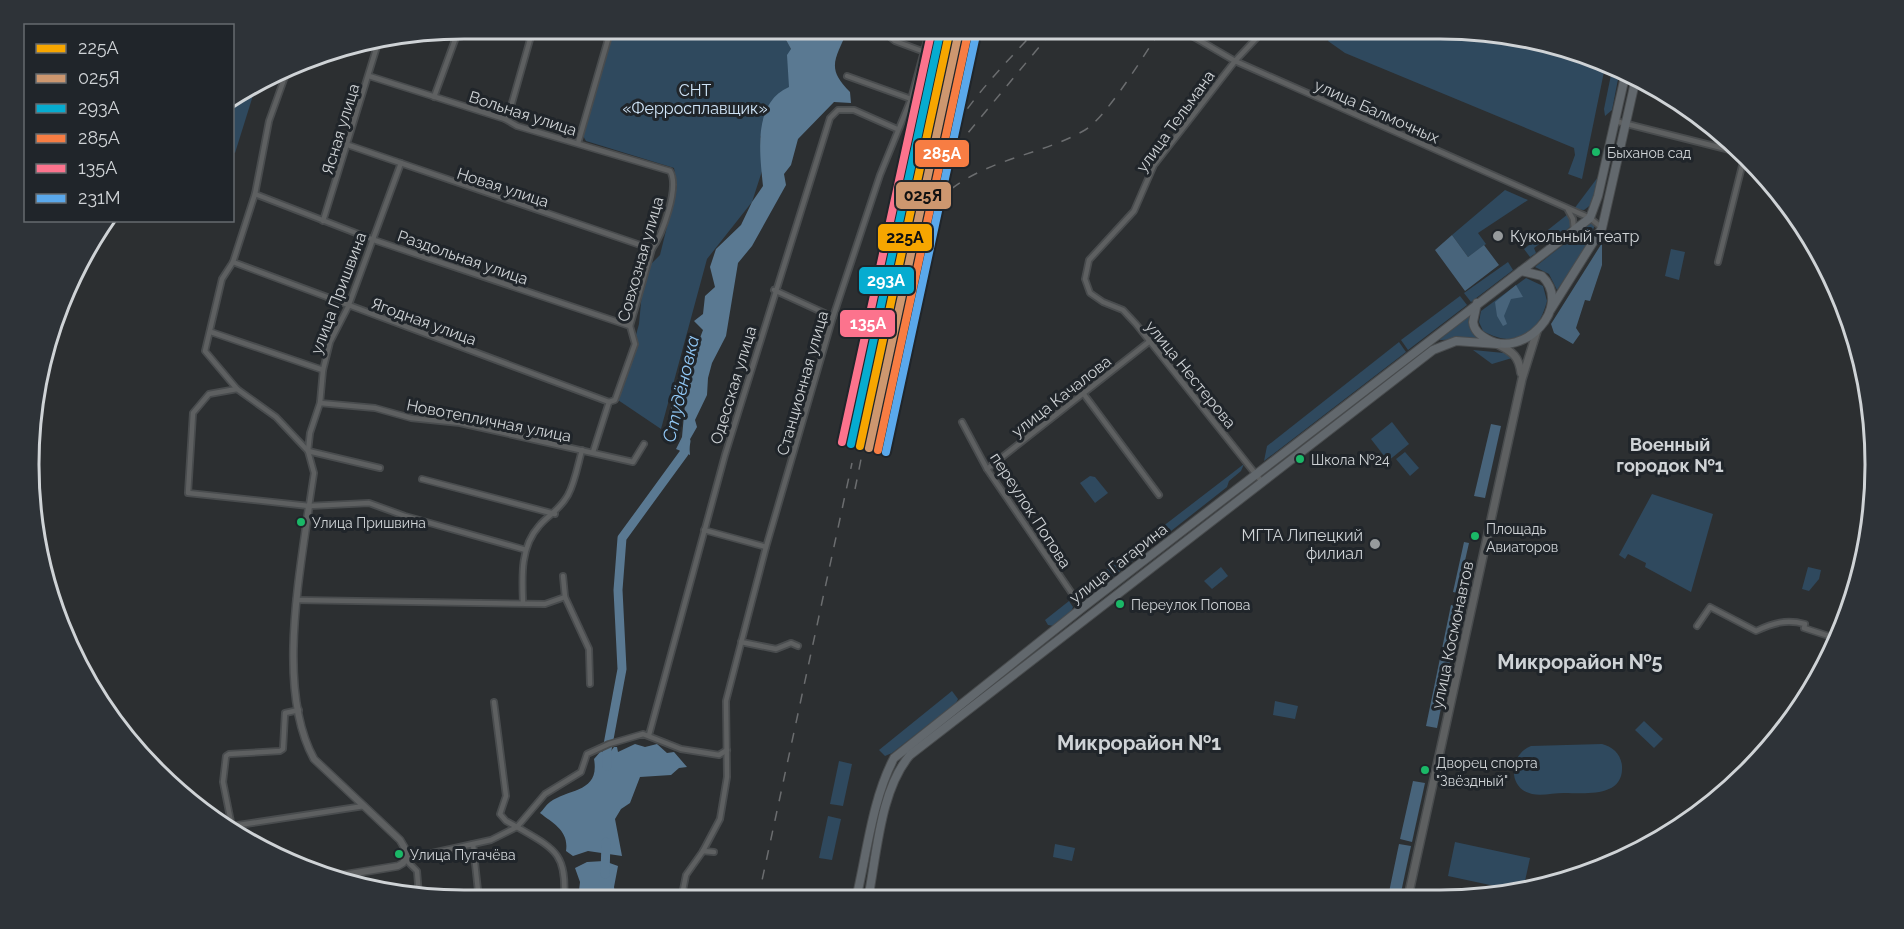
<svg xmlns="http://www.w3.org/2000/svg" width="1904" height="929" font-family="Raleway,sans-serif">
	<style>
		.green { fill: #2f495e }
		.forest { fill: #48647b }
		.water { fill: #5a7992 }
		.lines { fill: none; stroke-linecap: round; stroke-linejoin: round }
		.river { stroke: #5a7992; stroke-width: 9 }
		.minor-casing { stroke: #494c4e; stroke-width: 8 }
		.tertiary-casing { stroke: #494c4e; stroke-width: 9 }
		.secondary-casing { stroke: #494c4e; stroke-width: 10 }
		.primary-casing { stroke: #494c4e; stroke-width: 10 }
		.minor { stroke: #5e6061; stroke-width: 4.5 }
		.tertiary { stroke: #5e6061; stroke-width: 6 }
		.secondary { stroke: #5e6061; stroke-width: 7 }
		.primary { stroke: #62686d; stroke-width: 8 }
		.rail { stroke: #6b6d6f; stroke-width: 1.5; stroke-dasharray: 10 10; stroke-linecap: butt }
		.rail-1-casing { stroke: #20252a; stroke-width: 12 }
		.rail-2-casing { stroke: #20252a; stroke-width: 12 }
		.rail-3-casing { stroke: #20252a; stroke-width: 12 }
		.rail-4-casing { stroke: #20252a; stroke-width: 12 }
		.rail-5-casing { stroke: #20252a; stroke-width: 12 }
		.rail-6-casing { stroke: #20252a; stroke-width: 12 }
		.rail-1 { stroke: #f7a600; stroke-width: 8 }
		.rail-2 { stroke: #cd976f; stroke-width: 8 }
		.rail-3 { stroke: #06acd0; stroke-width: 8 }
		.rail-4 { stroke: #f77d43; stroke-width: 8 }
		.rail-5 { stroke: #fc738d; stroke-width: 8 }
		.rail-6 { stroke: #5aa8eb; stroke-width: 8 }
		.bus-dot { fill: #1ab867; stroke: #20252a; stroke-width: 2 }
		.poi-dot { fill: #969a9c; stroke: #20252a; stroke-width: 2 }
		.labels { text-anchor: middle; stroke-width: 6; stroke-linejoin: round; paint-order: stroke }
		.bus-label { font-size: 14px; fill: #cfd3d6; stroke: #20252a; text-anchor: start }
		.park-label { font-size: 16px; fill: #d0e5f8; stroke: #20252a }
		.street-label { font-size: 16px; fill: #cfd3d6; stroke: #20252a }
		.poi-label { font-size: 16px; fill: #cfd3d6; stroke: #20252a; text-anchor: start }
		.water-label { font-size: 18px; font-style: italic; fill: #91c8f6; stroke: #20252a }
		.neighbourhood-label { font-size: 18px; font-weight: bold; fill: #cfd3d6; stroke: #20252a }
		.quarter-label { font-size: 20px; font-weight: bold; fill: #cfd3d6; stroke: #20252a }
		.rim { fill: none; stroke: #cfd3d6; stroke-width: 3 }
		.line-badge { stroke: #20252a; stroke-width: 2 }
		.badge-label { font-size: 16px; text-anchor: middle; font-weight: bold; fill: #fff }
		.pale-badge-label { font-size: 16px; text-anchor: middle; font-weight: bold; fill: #111 }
	</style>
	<rect width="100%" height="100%" fill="#2c2f31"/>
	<g class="green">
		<path d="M613,29h130l43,11 5,9 -2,39 -29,49 2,34 -10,31 -45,57 -46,170 -43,-29 21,-76 3,-32 9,-28 9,-9 17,-69 -3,-18 -88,-27 -4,-7z"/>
		<path d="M1336,29h104l85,8 81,25 -24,117 -14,-5 7,-19 -1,-7 -229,-95 -17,-12z"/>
		<path d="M1613,65l7,4 -8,41 -7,6 -1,-7z"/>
		<path d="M255,89l-20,64 -2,-1v-51z"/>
		<path d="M1601,173l-9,31 -8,6 -10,-1z"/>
		<path d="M1505,190l23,10 -50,33 8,11 -18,13 -16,-22z"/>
		<path d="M1568,214l3,12 -8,7 -5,-3 -24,18 2,5 -6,4 -6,-8z"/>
		<path d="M1592,222l3,3 -12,27 -26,38 -8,-16 -14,-7z"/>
		<path d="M1671,249l14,3 -6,28 -14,-4z"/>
		<path d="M1508,262l5,8 -42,32 -7,-9z"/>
		<path d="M1526,278l17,8 4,15c-9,35 -32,48 -64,30l-4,-9 2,-11z"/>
		<path d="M1460,296l7,9 -59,45 -7,-10z"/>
		<path d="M1469,316l4,17 6,6 -40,1z"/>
		<path d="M1399,342l7,10 -142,109 3,-15z"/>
		<path d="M1473,350l31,3 8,5 -20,6z"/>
		<path d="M1392,422l17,22 -21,17 -17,-22z"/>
		<path d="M1405,452l14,16 -9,8 -14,-17z"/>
		<path d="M1244,464l-3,7 -12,10 -2,6 -131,103 -12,-3z"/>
		<path d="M1090,476l5,1 13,16 -13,10 -15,-20z"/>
		<path d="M1652,494l61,20 -22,78 -46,-25 1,-4 -18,-9 -3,5 -6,-4z"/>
		<path d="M1221,567l7,9 -16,13 -8,-8z"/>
		<path d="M1808,567l13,3 -2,9 -10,12 -7,-2z"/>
		<path d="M1069,601l4,6 -2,5 -17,14 -6,-1 -3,-5z"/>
		<path d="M952,691l6,8 -2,4 -64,50 -7,3 -6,-6z"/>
		<path d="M1275,701l23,5 -3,13 -22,-4z"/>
		<path d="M1644,721l19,18 -9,9 -19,-18z"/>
		<path d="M1602,744c11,3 19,10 20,22 2,32 -37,27 -58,27 -10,0 -22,3 -32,1 -26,-6 -22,-40 -1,-48z"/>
		<path d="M839,761l13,3 -9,42 -13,-2z"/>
		<path d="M828,816l13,3 -9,41 -13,-2z"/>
		<path d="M1455,842l75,16 -7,32 -5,1 -70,-15z"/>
		<path d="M1055,844l20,4 -3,13 -19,-4z"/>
	</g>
	<g class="forest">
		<path d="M1452,235l16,22 16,-12 15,20 -34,26 -30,-41z"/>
		<path d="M1602,243v22l-12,36 -5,-1 -9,28 4,6 -7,10 -19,-11 -3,-9z"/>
		<path d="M1516,285l7,12 -12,2 -7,17 3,8 -4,2 -6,-10 -2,-14z"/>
		<path d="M1491,424l10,2 -16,72 -11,-2z"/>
		<path d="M1464,542l5,1 -5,22 8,2 -6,28 -13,-3z"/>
		<path d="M1451,605l10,2 -24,121 -11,-2z"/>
		<path d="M1413,781l12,2 -13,59 -12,-3z"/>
		<path d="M1399,844l12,2 -11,51h-12z"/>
	</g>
	<g class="water">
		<path d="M748,29h100c-12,30 -23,38 2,63l1,11 -17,-1 -36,37 -7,26 -7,9 2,11 -34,61 -14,17 -12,73 -14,27 -4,15 -1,17 -12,25 2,7 -8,14 1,14 -14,-6 6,-12 4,-44 -13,27 -2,-15 8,-26 8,-7 16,-42 -9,-9 9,-7 2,-18 10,-9 -5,-20 6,-18 25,-24 11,-23 11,-16c-3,-32 -11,-83 26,-99l-2,-32 4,-6 -5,-9 -41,-10z"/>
		<path d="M635,744l10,3 12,-3 10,9 7,-1 13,15 -8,1 -8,7 -31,2 -10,26 -9,6 -6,10 7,37 -34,-5 -15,5 -7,-5c3,-20 -12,-27 -26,-38 3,-3 6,-8 10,-11 19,-14 50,-9 44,-43l7,-8 7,4 6,-8h3l1,5z"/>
		<path d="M604,861l14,5 -4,21 2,13h-38l2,-18 -5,-14 12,-6z"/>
	</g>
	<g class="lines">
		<g class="river">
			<path d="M607,766v-16l15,-81 -4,-79 4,-52 62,-85 2,-12"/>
			<path d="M605,874l1,-32"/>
		</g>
		<defs>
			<g id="minor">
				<path d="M880,29l15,12 27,10"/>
				<path d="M1180,29l55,32 355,157 12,10"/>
				<path d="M287,71l-18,50 -14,73 -22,68 -11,17 -17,72 32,38 39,28 32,34 72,17"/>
				<path d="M369,76l136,43 12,7 153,45c10,16 -8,64 -18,78l-22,77 5,18 -20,56 -6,2 -16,50"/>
				<path d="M847,76l64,23"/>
				<path d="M434,97l25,-68"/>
				<path d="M505,119l5,-9 23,-81"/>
				<path d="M1615,121l131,33"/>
				<path d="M578,143l33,-114"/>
				<path d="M348,145l304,104"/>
				<path d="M255,194l119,46 256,86"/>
				<path d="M1568,210l5,9 1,11"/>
				<path d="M323,221l55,-178"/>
				<path d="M233,262l376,140"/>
				<path d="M1718,262l27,-108"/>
				<path d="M774,290l59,27"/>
				<path d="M211,332l112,38"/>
				<path d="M237,389l-28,5 -16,19 -5,80 121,13 60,-3 36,13 121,34"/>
				<path d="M1083,393l76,102"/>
				<path d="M320,403l55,5 36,10 49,5 173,39 11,-18"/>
				<path d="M962,422l25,47 95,139"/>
				<path d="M987,469l163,-128"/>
				<path d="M422,479l133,35"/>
				<path d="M1262,482l-126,-158 -13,-14 -20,-8 -13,-9 -5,-14 4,-19 45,-49 20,-46 81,-104 30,-32"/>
				<path d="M309,506l5,-33 -6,-22 2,-18 10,-30 3,-33 7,-28 18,-35 53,-144"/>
				<path d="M704,530l62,17"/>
				<path d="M563,576l2,21"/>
				<path d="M296,600l249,4 20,-7 24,52 1,35"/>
				<path d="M523,603c-1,-26 -3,-56 16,-77 10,-12 20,-15 29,-31 7,-13 10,-31 14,-45"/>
				<path d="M1697,626l13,-19 46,24c17,-8 30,-12 49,-7l-1,4 34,11"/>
				<path d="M1842,633l1,-5"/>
				<path d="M741,642l35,7 15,-6 7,3"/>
				<path d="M649,735l76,-280 105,-337 8,-8h16l43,19"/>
				<path d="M232,826l132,-20"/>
				<path d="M232,827l-9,-45 3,-26 3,-2 51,-3 3,-2 2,-36 14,-3"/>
				<path d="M473,844l6,56"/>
				<path d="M703,851l11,1"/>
				<path d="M355,874l1,11"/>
				<path d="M419,896l-2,-25 -12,-12 86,-19 26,-13 -11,-6 -6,-7 6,-18 -12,-94"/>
				<path d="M564,900c3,-47 -9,-51 -47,-73l28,-33 36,-22 6,-18 22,-10 34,-10 38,15 38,6 8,-5"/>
				<path d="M681,900l5,-25 17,-24 17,-32 7,-42 -1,-76 40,-154 67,-230 47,-142 31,-76 19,-70"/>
			</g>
			<path id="tertiary" d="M309,506c-10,73 -32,186 5,253l86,81 7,12 -4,11 -5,3 -67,11"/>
			<g id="secondary">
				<path d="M1499,345c14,7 20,12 22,28"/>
				<path d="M1408,897l114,-518 15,-48"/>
			</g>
			<g id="primary">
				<path d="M1477,303l-4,19c1,9 7,13 14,17 36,21 87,-32 55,-63l-21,-5"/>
				<path d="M1551,309l51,-81 34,-150"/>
				<path d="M856,899c11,-46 16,-99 38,-141l188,-150 508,-390 8,-22 28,-124"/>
				<path d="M868,899c9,-45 12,-109 42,-144l523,-405 23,-9 41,3"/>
			</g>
		</defs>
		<use href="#minor" class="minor-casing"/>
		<use href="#tertiary" class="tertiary-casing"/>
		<use href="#secondary" class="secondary-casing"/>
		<use href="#primary" class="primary-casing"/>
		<use href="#minor" class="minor"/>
		<use href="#tertiary" class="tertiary"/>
		<use href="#secondary" class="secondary"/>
		<use href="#primary" class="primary"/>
		<g class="rail">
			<path d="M943,163l111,-134"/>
			<path d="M912,236c8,-30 16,-60 30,-87 24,-46 61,-83 95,-120"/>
			<path d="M855,489c14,-65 43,-254 89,-294 42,-37 96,-39 141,-65 21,-12 62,-79 76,-101"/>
			<path d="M758,899l94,-436"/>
		</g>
		<defs>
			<path id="rail-1" d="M860,446l90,-417"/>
			<path id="rail-2" d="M869,448l90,-417"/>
			<path id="rail-3" d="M851,444l90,-415"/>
			<path id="rail-4" d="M878,450l90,-417"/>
			<path id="rail-5" d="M842,442l90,-413"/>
			<path id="rail-6" d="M886,452l90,-417"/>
		</defs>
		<use href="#rail-1" class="rail-1-casing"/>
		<use href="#rail-2" class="rail-2-casing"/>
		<use href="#rail-3" class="rail-3-casing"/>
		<use href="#rail-4" class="rail-4-casing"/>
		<use href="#rail-5" class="rail-5-casing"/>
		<use href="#rail-6" class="rail-6-casing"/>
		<use href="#rail-1" class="rail-1"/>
		<use href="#rail-2" class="rail-2"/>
		<use href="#rail-3" class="rail-3"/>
		<use href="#rail-4" class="rail-4"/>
		<use href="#rail-5" class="rail-5"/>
		<use href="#rail-6" class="rail-6"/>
	</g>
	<g class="bus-dot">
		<circle cx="1596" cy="152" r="5"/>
		<circle cx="1300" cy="459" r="5"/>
		<circle cx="301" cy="522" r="5"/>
		<circle cx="1475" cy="536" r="5"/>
		<circle cx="1120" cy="604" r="5"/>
		<circle cx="1425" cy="770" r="5"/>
		<circle cx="399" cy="854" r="5"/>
	</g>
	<g class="poi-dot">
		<circle cx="1498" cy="236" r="6"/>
		<circle cx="1375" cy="544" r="6"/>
	</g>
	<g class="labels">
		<g class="bus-label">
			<text x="1607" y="158">Быханов сад</text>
			<text x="1311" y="465">Школа №24</text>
			<text x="312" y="528">Улица Пришвина</text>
			<text x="1486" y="534">Площадь<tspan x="1486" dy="18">Авиаторов</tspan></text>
			<text x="1131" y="610">Переулок Попова</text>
			<text x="1436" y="768">Дворец спорта<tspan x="1436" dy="18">"Звёздный"</tspan></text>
			<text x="410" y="860">Улица Пугачёва</text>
		</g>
		<g class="park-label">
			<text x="695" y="96">СНТ<tspan x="695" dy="18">«Ферросплавщик»</tspan></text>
		</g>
		<g class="street-label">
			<text transform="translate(1377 111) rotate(24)" y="6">улица Балмочных</text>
			<text transform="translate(523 113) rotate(18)" y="6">Вольная улица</text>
			<text transform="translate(1175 121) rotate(-54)" y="6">улица Тельмана</text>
			<text transform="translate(340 129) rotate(-73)" y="6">Ясная улица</text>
			<text transform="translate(503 187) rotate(18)" y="6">Новая улица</text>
			<text transform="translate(463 257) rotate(19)" y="6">Раздольная улица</text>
			<text transform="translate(640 259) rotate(-74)" y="6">Совхозная улица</text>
			<text transform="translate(338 293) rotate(-69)" y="6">улица Пришвина</text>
			<text transform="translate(424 321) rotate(20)" y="6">Ягодная улица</text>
			<text transform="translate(1191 374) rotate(51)" y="6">улица Нестерова</text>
			<text transform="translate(802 383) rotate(-74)" y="6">Станционная улица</text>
			<text transform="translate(733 385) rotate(-73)" y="6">Одесская улица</text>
			<text transform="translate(1061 396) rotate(-38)" y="6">улица Качалова</text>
			<text transform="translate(489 420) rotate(11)" y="6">Новотепличная улица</text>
			<text transform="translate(1031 510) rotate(57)" y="6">переулок Попова</text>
			<text transform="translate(1118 563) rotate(-38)" y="6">улица Гагарина</text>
			<text transform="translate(1452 635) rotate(-78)" y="6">улица Космонавтов</text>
		</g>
		<g class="poi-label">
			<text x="1510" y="242">Кукольный театр</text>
			<text x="1363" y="541" text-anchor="end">МГТА Липецкий<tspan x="1363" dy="18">филиал</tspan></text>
		</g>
		<g class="water-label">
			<text transform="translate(681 389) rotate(-77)" y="6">Студёновка</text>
		</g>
		<g class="neighbourhood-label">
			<text x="1670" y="451">Военный<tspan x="1670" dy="21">городок №1</tspan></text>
		</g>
		<g class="quarter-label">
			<text x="1580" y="669">Микрорайон №5</text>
			<text x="1139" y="750">Микрорайон №1</text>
		</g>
	</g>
	<path d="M0 0H1904V929H0ZM464 39H1440A425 425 0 0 1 1865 464V465A425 425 0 0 1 1440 890H464A425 425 0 0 1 39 465V464A425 425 0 0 1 464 39Z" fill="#2e3338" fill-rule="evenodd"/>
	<path class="rim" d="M464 39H1440A425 425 0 0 1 1865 464V465A425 425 0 0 1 1440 890H464A425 425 0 0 1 39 465V464A425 425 0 0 1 464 39Z"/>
	<g class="line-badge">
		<rect x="914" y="139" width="56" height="29" rx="6" fill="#f77d43"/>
		<rect x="895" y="181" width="57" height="29" rx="6" fill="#cd976f"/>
		<rect x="877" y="223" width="56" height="29" rx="6" fill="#f7a600"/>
		<rect x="858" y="266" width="57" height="29" rx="6" fill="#06acd0"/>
		<rect x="839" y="309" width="57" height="29" rx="6" fill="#fc738d"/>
	</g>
	<g class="badge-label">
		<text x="942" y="159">285А</text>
		<text x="886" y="286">293А</text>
		<text x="868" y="329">135А</text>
	</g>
	<g class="pale-badge-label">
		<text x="923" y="201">025Я</text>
		<text x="905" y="243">225А</text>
	</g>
	<rect x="24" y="24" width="210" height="198" fill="#20252a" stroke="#666b6f" stroke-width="1.5"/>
	<rect x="36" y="44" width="30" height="9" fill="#f7a600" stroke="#666b6f" stroke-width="1.5"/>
	<text x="78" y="54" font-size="18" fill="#cfd3d6">225А</text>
	<rect x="36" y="74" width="30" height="9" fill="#cd976f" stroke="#666b6f" stroke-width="1.5"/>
	<text x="78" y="84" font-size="18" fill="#cfd3d6">025Я</text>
	<rect x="36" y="104" width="30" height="9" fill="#06acd0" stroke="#666b6f" stroke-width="1.5"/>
	<text x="78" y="114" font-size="18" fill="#cfd3d6">293А</text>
	<rect x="36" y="134" width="30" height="9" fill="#f77d43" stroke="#666b6f" stroke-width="1.5"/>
	<text x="78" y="144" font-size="18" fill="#cfd3d6">285А</text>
	<rect x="36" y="164" width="30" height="9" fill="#fc738d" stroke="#666b6f" stroke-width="1.5"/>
	<text x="78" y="174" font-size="18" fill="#cfd3d6">135А</text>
	<rect x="36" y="194" width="30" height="9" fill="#5aa8eb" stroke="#666b6f" stroke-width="1.5"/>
	<text x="78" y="204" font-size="18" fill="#cfd3d6">231М</text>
</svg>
